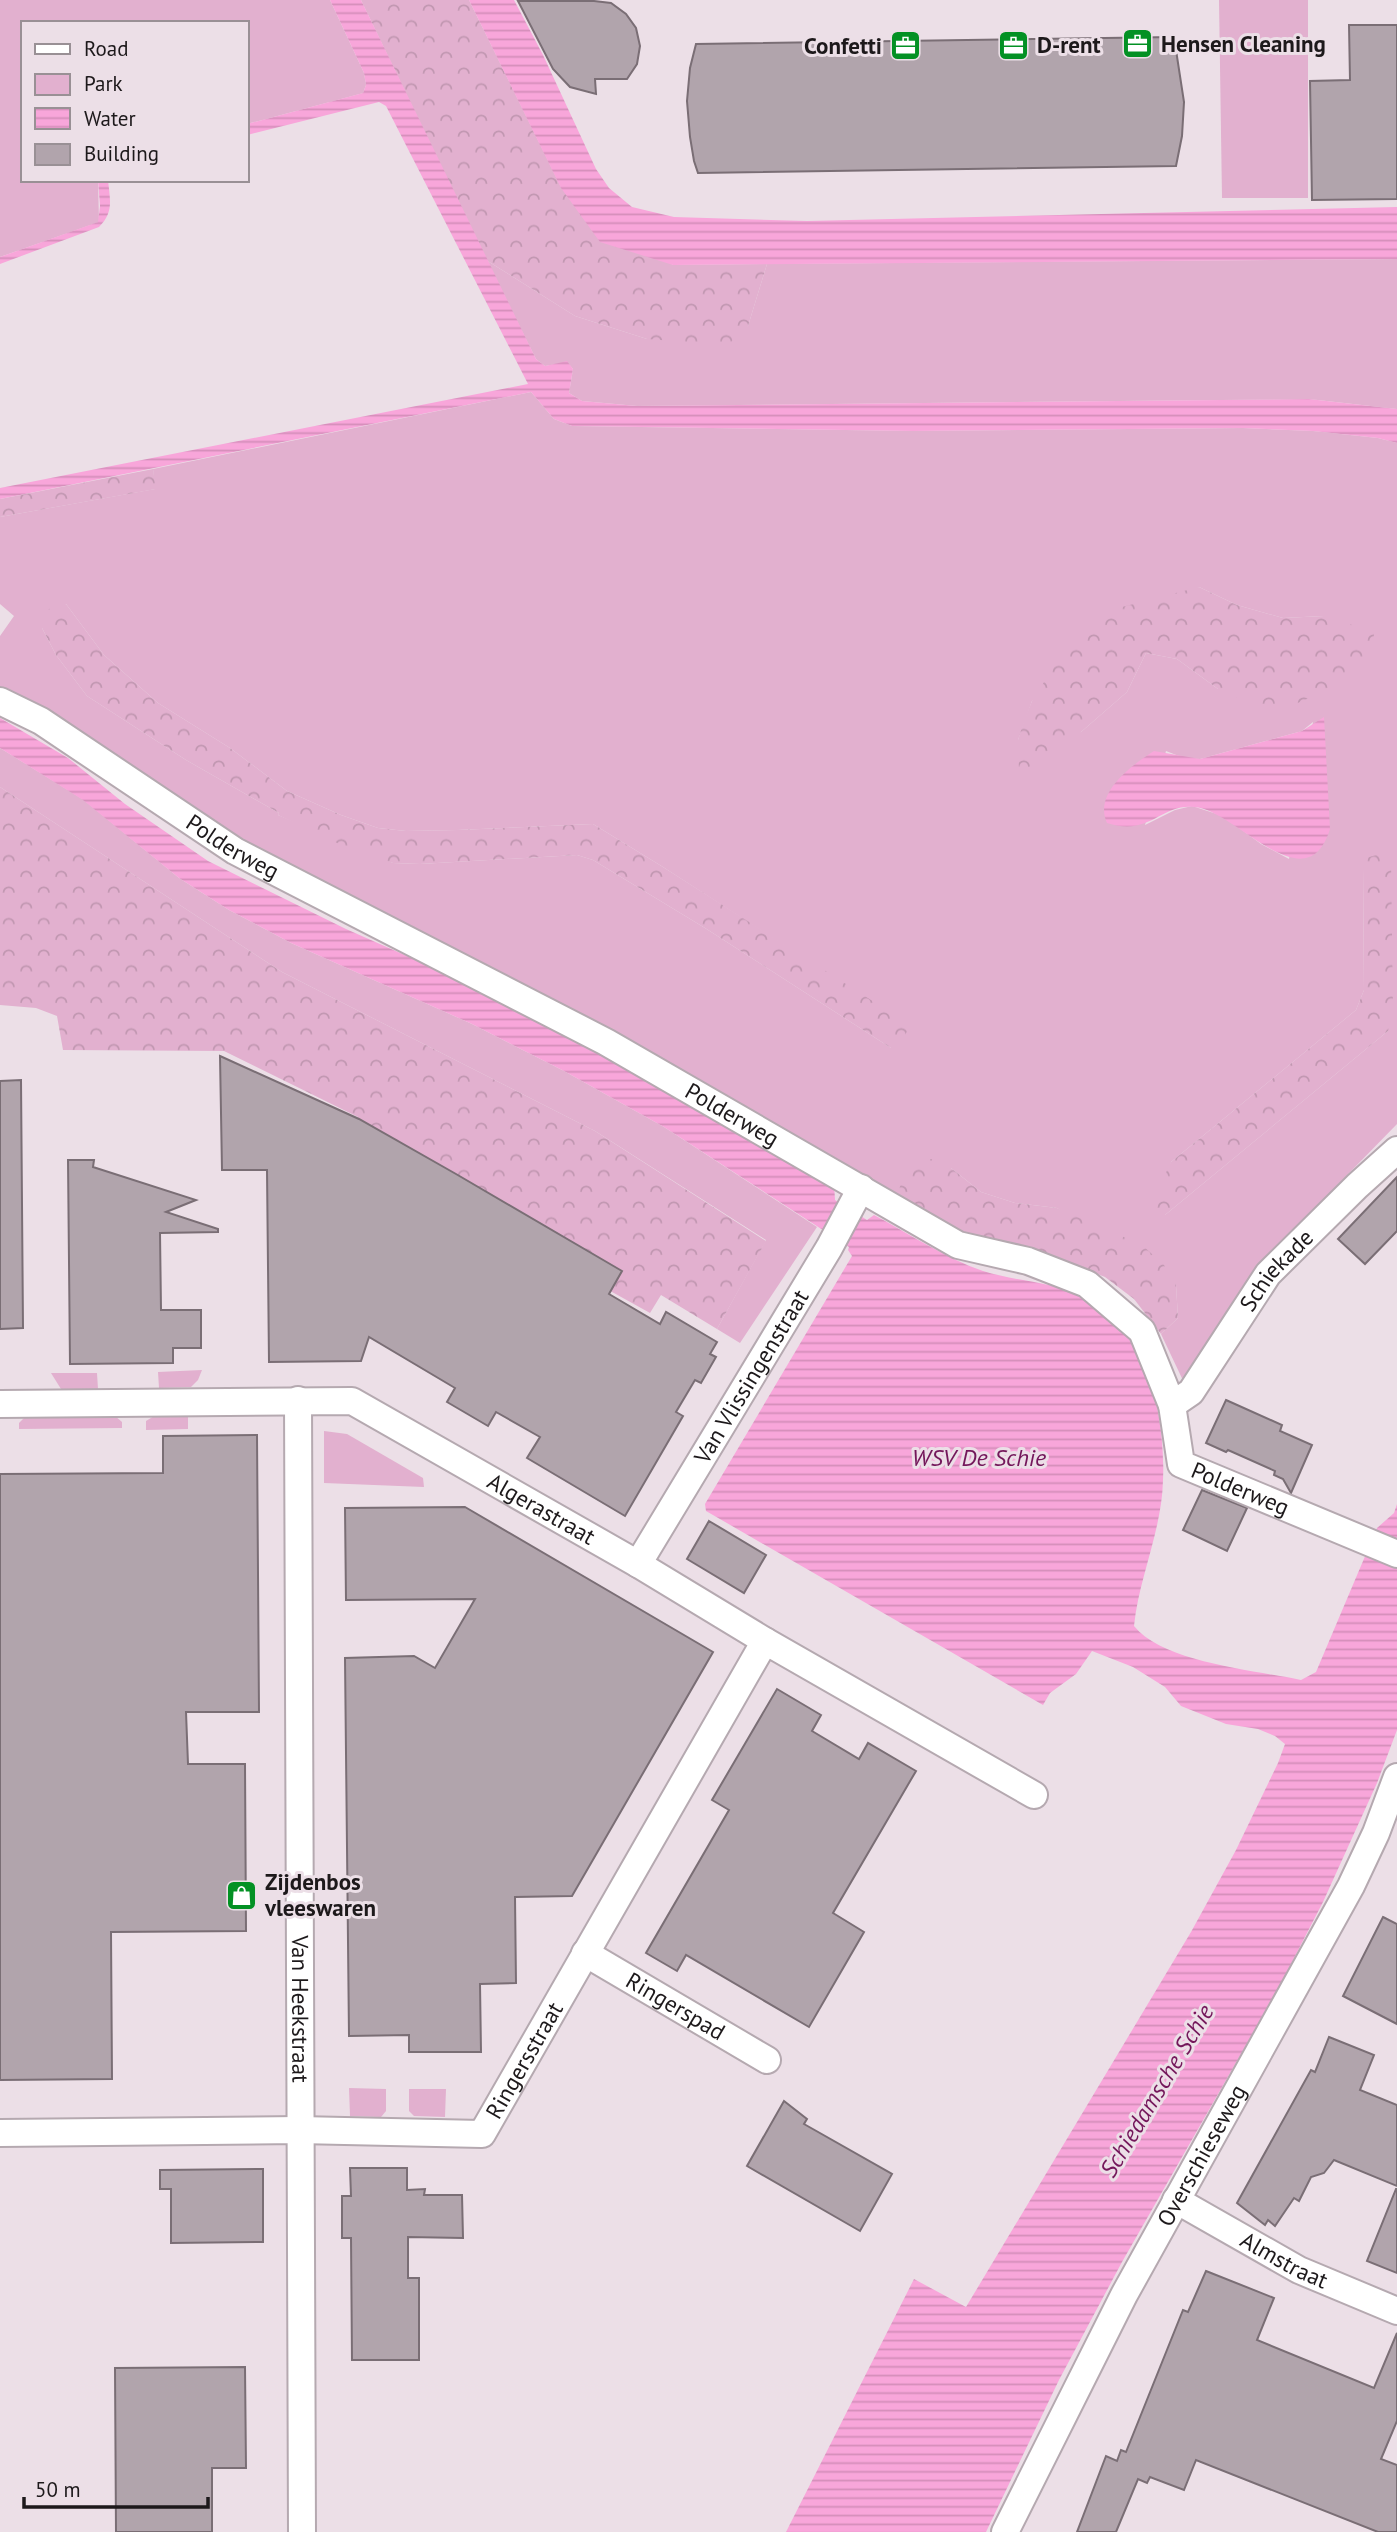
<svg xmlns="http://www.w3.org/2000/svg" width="1397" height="2532" font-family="'PT Sans',sans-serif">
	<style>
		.green { fill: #e2b0cf; fill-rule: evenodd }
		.forest { fill: url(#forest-crowns) }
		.water { fill: url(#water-rules) }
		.building { fill: #b1a4ac; stroke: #7a6e75; stroke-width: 2 }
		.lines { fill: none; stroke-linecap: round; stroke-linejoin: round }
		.minor-casing { stroke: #b5a9b0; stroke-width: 30 }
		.minor { stroke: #fff; stroke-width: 26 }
		.labels { text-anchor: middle; stroke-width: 6; stroke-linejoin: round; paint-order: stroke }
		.poi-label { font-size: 23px; font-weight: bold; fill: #1d191b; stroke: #ecdfe7; text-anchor: start }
		.street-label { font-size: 23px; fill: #1d191b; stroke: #ecdfe7 }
		.water-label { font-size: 24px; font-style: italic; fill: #74175b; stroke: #ecdfe7 }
	</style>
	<defs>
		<pattern id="forest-crowns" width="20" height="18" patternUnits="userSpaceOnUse" patternTransform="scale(1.75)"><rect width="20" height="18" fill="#e2b0cf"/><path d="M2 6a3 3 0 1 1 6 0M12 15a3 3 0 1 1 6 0" fill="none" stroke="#c197b1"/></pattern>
		<pattern id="water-rules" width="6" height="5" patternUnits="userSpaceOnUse" patternTransform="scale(1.75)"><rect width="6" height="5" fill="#f8a6da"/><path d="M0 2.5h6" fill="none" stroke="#d48eba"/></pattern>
	</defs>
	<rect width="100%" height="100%" fill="#ecdfe7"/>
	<g class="green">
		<path d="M0,0h330l34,73 2,12 -3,8 -7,2 -109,29v-101h-224v157h75l1,42 -99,35z"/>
		<path d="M1219,0h89v198h-86z"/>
		<path d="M1397,259v150l-88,-10 -672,7 -55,-5 -13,-8 4,-24 -6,-7 -22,4 -9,-7 -50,-99 89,56 72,23 101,-13 19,-62z"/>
		<path d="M531,392l23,27 18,7 341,5 330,-3 70,3 65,7 19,5v681l-81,83 -47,58 -81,126 -27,-57 17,-16 -2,-33 -119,-77 -42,-5 -34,-11 -30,-24 -54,29 -275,-160 -109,-58 -157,-70 -356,-216v-57l14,-20 -14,-12v-87l155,-28 -2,-20zM1199,587l38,18 46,13 41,-2 -106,73 -41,-30 -31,-6 -19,39 -46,40 -63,8 14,-39zM66,604l38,51 54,48 72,45 57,43 54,24 37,13 28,3 51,-1 136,-6 70,43 246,159 -18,22 -186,-120 -112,-68 -16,-5 -157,9 -27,-1 -115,-48 1,-2 -93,-53 -99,-64 -31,-41 -14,-27zM1313,722l-24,137 -28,-15 -38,-28 -31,-10 -17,4 -30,15 21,-74 18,7 16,1 102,-28zM1363,867l25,164 -223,184 6,-53 185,-152 8,-20z"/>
		<path d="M0,748l84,52 95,78 50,32 62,33 181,81 92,47 100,56 153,100 -77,116 -23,-14 49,-89 -171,-109 -313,-159 -282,-185z"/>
		<path d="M202,1370l-4,10 -7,7 -32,1 -1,-16z"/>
		<path d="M51,1373h46l1,16h-37z"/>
		<path d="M188,1414v15l-42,1v-9l10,-6z"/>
		<path d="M115,1416l7,6v6l-103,1v-6l6,-6z"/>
		<path d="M324,1431l23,3 76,44 1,9 -100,-4z"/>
		<path d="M349,2088l37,1v22l-5,6 -31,-1z"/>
		<path d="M409,2089h37l-1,28 -31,-1 -5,-5z"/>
	</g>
	<g class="forest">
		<path d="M361,0h108l92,187 112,78 94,-1 -19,62 -20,19 -81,-6 -72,-23 -89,-56z"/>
		<path d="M153,469l3,20 -156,28v-18z"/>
		<path d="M1199,587l38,18 46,13 41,-2 50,16 -1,21 -10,21 -90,40 -55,-25 -41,-30 -31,-6 -19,39 -46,40 -38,28 -24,12 -1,-32 7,-22 7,-17 33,-52 53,-41z"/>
		<path d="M66,604l38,51 54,48 72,45 57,43 54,24 37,13 28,3 51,-1 136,-6 70,43 247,158 -12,25 -7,-2 -186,-120 -112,-68 -16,-5 -157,9 -27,-1 -41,-13 -74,-35 1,-2 -93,-53 -99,-64 -31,-41 -14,-27 -1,-12 8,-7z"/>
		<path d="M0,787l282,185 313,159 171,110 -49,88 -56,-34 -11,18 -267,-148 -20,-28 -5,-20 -134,-66 -161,-1 -6,-34 -21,-8 -36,-3z"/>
		<path d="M1376,855l15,3 2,153 -5,20 -223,184 -8,1 -3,-6 8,-29 9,-19 185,-152 8,-20 -1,-123 3,-9z"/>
		<path d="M931,1159l20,9 30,24 34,11 42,5 85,37 22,20 12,20 2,33 -17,16 -27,-35 -29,-22 -23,-9 -116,-29 -69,-42 8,-28 14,-9z"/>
	</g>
	<g class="water">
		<path d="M330,0h31l175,359 9,7 22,-5 6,8 -4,24 13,8 55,5 672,-7 88,10v34l-19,-5 -65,-7 -70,-3 -330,3 -341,-5 -18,-7 -23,-27 -531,107v-11l528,-104 -142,-278 -7,-4 -132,33v-11l116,-31 3,-8 -2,-12z"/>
		<path d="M469,0h45l29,55 53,114 13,19 23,19 42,10 133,4 590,-14v52l-724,6 -73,-23 -39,-54z"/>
		<path d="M98,180h10c2,20 6,32 -9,47l-99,37v-7l98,-35 2,-16z"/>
		<path d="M1324,717l6,112c-24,77 -95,-20 -136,-22 -34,-3 -44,30 -87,16 -14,-30 25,-58 47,-72l46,8 102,-28z"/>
		<path d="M0,718l68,40 57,46 83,57 138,68 158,70 330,184 1,17 32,20 7,-5c36,19 71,43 109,56 32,10 68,11 99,24 65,29 84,121 81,185 -1,50 -24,97 -29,146 30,37 121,44 167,54l15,-8 61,-144 17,-15 3,-9v226l-20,53 -54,119 -46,89 -155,271 -63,118 -73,152h-200l128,-253 52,28 225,-375 45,-82 42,-87 7,-19 -10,-8 -17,-7 -32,-5 -45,-18 -16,-19 -32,-20 -41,-16 -16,23 -26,19 -7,12 -337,-194 -1,-7 147,-248 -4,-6 1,-3 -185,-120 -100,-56 -92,-47 -181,-81 -62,-33 -50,-32 -96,-78 -83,-52z"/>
	</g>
	<g class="building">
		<path d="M518,1h76l17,2 15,11 10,14 4,18 -3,18 -10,15h-32l1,15 -26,-7 -17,-18z"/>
		<path d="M1349,25h48v174l-85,1 -2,-119 40,-1z"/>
		<path d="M1174,37l10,65 -2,34 -6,30 -478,7 -4,-12 -4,-24 -3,-36 3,-33 6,-24z"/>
		<path d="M220,1056l139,63 97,55 166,97 -13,23 51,30 6,-12 51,30 -7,12 6,3 -15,26 -6,-3 -19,32 7,4 -58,100 -98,-58 13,-21 -44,-25 -8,14 -41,-24 8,-14 -86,-51 -8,24 -92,1 -2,-192h-45z"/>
		<path d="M21,1080l2,248 -23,1v-248z"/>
		<path d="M68,1160h26l-1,7 103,33 -30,12 52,17v3l-58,1 1,77h40v38h-28v15l-103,1z"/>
		<path d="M1397,1177v54l-32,33 -27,-25z"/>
		<path d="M1226,1400l56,25 -2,6 32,14 -21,48 -8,-14 -9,-4 1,-4 -47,-21 -2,2 -20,-9z"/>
		<path d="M257,1435l2,277h-73l2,52h57l1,167 -135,1 1,147 -112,1v-606l163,-1v-37z"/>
		<path d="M1202,1490l45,18 -20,43 -44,-21z"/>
		<path d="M465,1507l248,145 -141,244 -57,1 1,86 -36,1 1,68h-72v-17l-60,1 -4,-378 69,-2 21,12 40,-69 -129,1 -1,-92z"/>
		<path d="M709,1521l57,34 -22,38 -57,-34z"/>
		<path d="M777,1689l44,26 -9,16 47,28 9,-16 48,28 -83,142 31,19 -55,95 -123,-72 -9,16 -31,-18 83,-143 -17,-10z"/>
		<path d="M1383,1917l14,7v100l-54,-28z"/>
		<path d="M1329,2037l45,18 -14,35 37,15v81l-63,-26 -10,13 -13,4 -12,24 -5,-3 -19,28 -7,-6 -3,5 -28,-22 74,-133 4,2z"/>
		<path d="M784,2101l23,18 -3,5 88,50 -32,57 -113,-65z"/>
		<path d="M350,2168h57v22l18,-1 -1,6h38l1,43 -55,-1v41h11v82h-67l-1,-122h-9v-42h9z"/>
		<path d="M263,2169v73l-92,1v-54h-11v-19z"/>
		<path d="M1396,2189h1v84l-30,-12z"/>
		<path d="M1206,2271l68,27 -17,42 117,48 23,-55v88l-16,38 16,6v67h-19l-182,-72 -12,30 -34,-13 -3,6 -9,-4 -22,53h-39l29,-76 11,5 4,-11 5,2 57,-142 5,2z"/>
		<path d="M245,2367l1,101h-34v64h-96l-1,-164z"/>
	</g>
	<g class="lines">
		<defs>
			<g id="minor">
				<path id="s1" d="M0,701l41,20 194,130 371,191 352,203 70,16 59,23 55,47 30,74 9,59 216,90"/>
				<path id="s2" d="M298,1400l4,1132"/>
				<path id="s3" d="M0,1404l352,-3 286,163 127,77 269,154"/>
				<path id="s4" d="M1172,1405l19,-13 77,-118 89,-88 40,-36"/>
				<path id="s5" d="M638,1564l191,-316 32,-60"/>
				<path id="s6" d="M585,1953l182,107"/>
				<path id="s7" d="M0,2133l299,-3 183,4 283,-493"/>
				<path id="s8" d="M1176,2200l123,70 98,41"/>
				<path id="s9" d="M1005,2532l119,-237 227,-409 25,-53 21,-56"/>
			</g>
		</defs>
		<use href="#minor" class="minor-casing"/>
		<use href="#minor" class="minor"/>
	</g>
	<defs>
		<symbol id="office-square" viewBox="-11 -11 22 22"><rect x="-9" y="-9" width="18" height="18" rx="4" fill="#039124" stroke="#ecdfe7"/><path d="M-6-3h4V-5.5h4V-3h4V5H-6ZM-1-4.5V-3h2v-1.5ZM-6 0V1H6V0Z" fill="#fff"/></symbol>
		<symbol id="shop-square" viewBox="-11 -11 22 22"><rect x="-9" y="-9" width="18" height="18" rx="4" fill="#039124" stroke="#ecdfe7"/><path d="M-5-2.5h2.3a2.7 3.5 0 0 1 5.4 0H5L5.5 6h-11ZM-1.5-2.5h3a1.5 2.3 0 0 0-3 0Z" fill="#fff"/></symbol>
	</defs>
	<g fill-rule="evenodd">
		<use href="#office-square" x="1120" y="26" width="35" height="35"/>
		<use href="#office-square" x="996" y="28" width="35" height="35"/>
		<use href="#office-square" x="888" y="28" width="35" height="35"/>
		<use href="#shop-square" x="224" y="1878" width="35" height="35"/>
	</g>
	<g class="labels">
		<g class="poi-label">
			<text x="1161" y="52">Hensen Cleaning</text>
			<text x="1037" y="53">D-rent</text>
			<text x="882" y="54" text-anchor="end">Confetti</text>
			<text x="265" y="1890">Zijdenbos<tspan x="265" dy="26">vleeswaren</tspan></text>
		</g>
		<g class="street-label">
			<text dy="8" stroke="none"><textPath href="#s1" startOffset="275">Polderweg</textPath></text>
			<text dy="8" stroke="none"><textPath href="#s1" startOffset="842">Polderweg</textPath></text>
			<text dy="8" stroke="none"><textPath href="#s4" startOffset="172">Schiekade</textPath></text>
			<text dy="8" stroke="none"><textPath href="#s5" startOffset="219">Van Vlissingenstraat</textPath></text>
			<text dy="8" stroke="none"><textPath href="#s1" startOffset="1514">Polderweg</textPath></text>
			<text dy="8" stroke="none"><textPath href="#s3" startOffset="570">Algerastraat</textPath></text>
			<text dy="8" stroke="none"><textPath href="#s6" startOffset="105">Ringerspad</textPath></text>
			<text dy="8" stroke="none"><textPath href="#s2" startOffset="609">Van Heekstraat</textPath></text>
			<text dy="8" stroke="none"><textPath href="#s7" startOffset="567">Ringersstraat</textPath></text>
			<text dy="8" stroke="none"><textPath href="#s9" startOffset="425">Overschieseweg</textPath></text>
			<text dy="8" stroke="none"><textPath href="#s8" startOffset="124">Almstraat</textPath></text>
		</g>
		<g class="water-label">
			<text x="979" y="1466">WSV De Schie</text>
			<text transform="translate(1157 2091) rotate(-59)" y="8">Schiedamsche Schie</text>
		</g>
	</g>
	<rect x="21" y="21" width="228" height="161" fill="#ecdfe7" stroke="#999095" stroke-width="2"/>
	<rect x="35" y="44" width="35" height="10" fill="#ffffff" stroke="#999095" stroke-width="2"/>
	<text x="84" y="56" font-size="21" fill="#1d191b">Road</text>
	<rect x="35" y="74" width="35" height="21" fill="#e2b0cf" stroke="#999095" stroke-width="2"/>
	<text x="84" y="91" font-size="21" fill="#1d191b">Park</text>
	<rect x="35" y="108" width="35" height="21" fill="url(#water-rules)" stroke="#999095" stroke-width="2"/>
	<text x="84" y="126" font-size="21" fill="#1d191b">Water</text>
	<rect x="35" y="144" width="35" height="21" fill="#b1a4ac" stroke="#999095" stroke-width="2"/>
	<text x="84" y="161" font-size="21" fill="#1d191b">Building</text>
	<path d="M24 2497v10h184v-10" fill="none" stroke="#1d191b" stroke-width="3.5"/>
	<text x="35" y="2497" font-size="21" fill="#1d191b" stroke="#ecdfe7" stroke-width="5" paint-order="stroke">50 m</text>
</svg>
